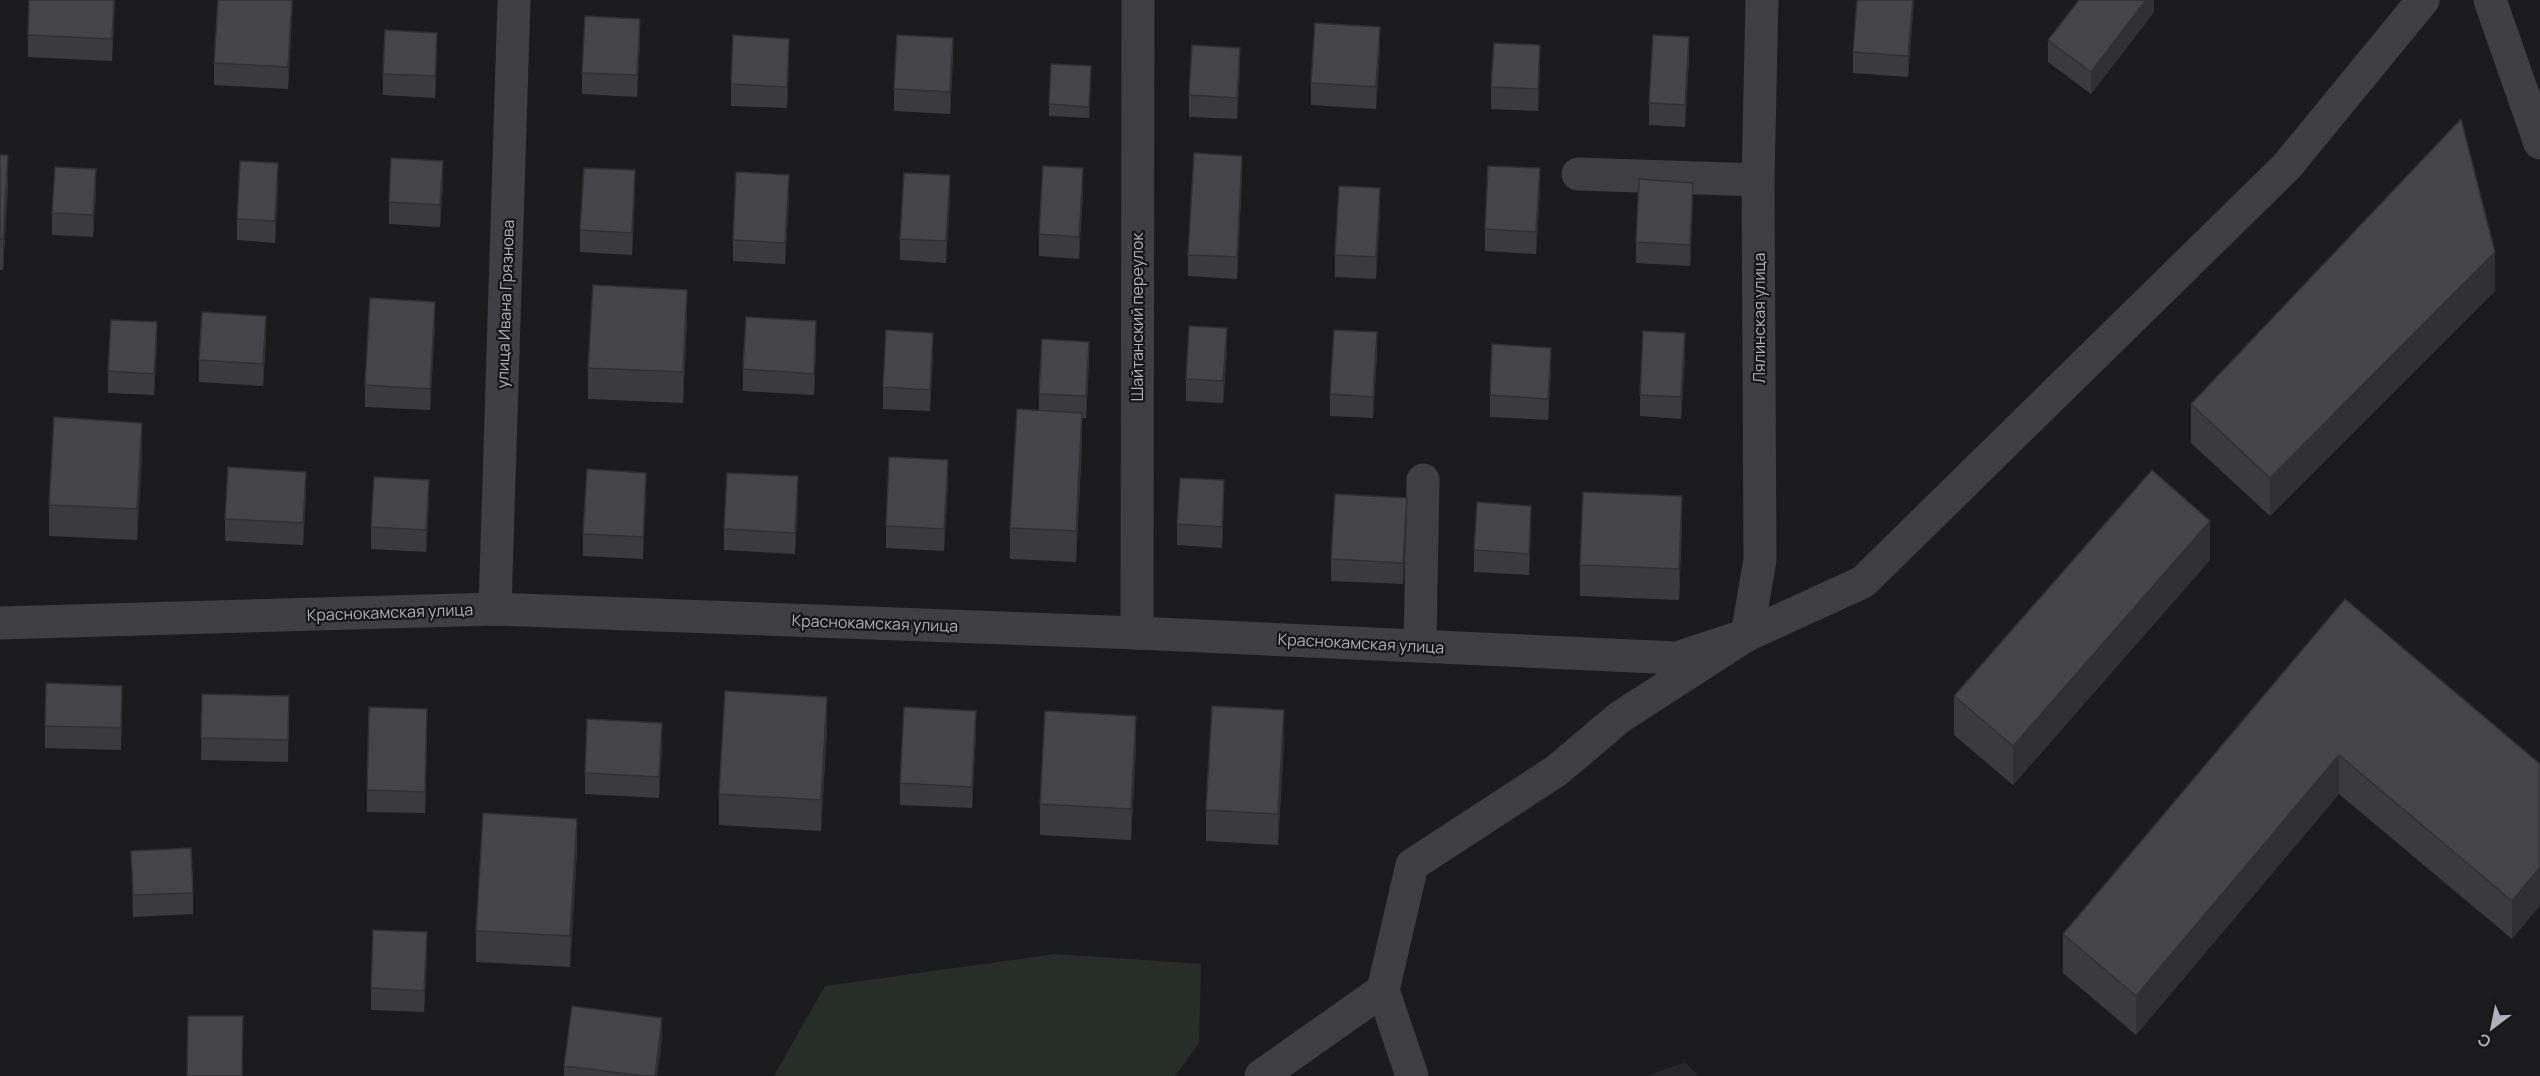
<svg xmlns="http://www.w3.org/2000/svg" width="2540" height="1076" font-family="Manrope,sans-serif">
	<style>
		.built { fill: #272729 }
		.green { fill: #272e29 }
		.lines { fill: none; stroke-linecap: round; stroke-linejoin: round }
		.minor { stroke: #3e3e43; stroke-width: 33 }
		.wall { fill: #3b3b3f }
		.shaded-wall { fill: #303033 }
		.building { fill: #454549; stroke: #303033; stroke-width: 1.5 }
		.labels { text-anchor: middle; stroke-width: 4.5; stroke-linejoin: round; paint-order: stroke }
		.street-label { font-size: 16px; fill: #aeb0bb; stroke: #161518 }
	</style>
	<rect width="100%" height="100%" fill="#1b1b1d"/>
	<path class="built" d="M1685,1062l14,14h-52z"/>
	<path class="green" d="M1056,954l145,10 -2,79 -24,33h-401l51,-90z"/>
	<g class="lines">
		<g class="minor">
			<path d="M2490,0l50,143"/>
			<path d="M1578,174l180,6"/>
			<path d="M495,609l19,-609"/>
			<path d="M0,623l495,-14 642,24 540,25 70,-23"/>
			<path d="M1137,633l1,-633"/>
			<path d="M1747,635l13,-75 -2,-380 4,-180"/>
			<path d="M1420,646l3,-166"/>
			<path d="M1261,1076l122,-86"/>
			<path d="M1412,1076l-29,-86 29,-125 144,-94 64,-54 127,-82 116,-53 424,-416 136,-166"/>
		</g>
	</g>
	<g class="wall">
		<path d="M115,0l-3,61 -84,-4v-22z"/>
		<path d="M293,0l-5,89 -74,-4v-22z"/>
		<path d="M1914,0l-6,77 -55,-4v-21z"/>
		<path d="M2154,0v12l-63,82 -43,-32v-22z"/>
		<path d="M640,40l-3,57 -55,-3v-21z"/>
		<path d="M1380,48l-4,61 -65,-4v-22z"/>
		<path d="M437,55l-2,43 -52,-3v-21z"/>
		<path d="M1689,58l-4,69 -36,-2v-22z"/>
		<path d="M789,60l-2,48 -56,-2v-22z"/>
		<path d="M953,60l-3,54 -56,-3v-22z"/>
		<path d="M1540,67l-2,44 -47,-2v-22z"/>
		<path d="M1240,69l-3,50 -48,-2v-22z"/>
		<path d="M1091,77l-2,41 -40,-2v-12z"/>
		<path d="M0,155l8,31 -5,84h-3z"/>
		<path d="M1242,177l-5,102 -49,-3v-21z"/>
		<path d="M443,183l-3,44 -51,-3v-22z"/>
		<path d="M278,184l-3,59 -38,-3v-21z"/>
		<path d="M1083,190l-4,69 -40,-3v-22z"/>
		<path d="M1540,190l-4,64 -51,-3v-22z"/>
		<path d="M96,191l-3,46 -41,-2v-22z"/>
		<path d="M635,192l-3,63 -52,-3v-22z"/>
		<path d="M789,197l-4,67 -52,-3v-21z"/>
		<path d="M950,197l-4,66 -46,-3v-21z"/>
		<path d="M1693,204l-3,62 -54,-3v-21z"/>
		<path d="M1380,210l-4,69 -41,-2v-22z"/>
		<path d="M2495,291l-225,225 -79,-73v-39z"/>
		<path d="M687,321l-4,82 -95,-4v-31z"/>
		<path d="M435,323l-5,87 -65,-3v-22z"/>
		<path d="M266,338l-3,48 -64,-4v-22z"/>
		<path d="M816,343l-2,52 -71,-4v-22z"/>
		<path d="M157,344l-3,51 -46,-2v-22z"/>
		<path d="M1227,350l-4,53 -37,-2v-22z"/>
		<path d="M1377,354l-4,64 -43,-2v-22z"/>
		<path d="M933,355l-3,56 -47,-2v-22z"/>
		<path d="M1685,355l-4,64 -41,-3v-21z"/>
		<path d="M1089,364l-3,54h-4v26l-6,118 -66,-3v-31l29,-118v-16z"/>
		<path d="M1551,369l-3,51 -58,-3v-22z"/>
		<path d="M142,454l-5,86 -88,-4v-31z"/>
		<path d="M948,482l-4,69 -58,-3v-22z"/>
		<path d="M306,494l-3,51 -78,-4v-22z"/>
		<path d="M646,495l-3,64 -60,-3v-22z"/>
		<path d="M798,498l-3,56 -71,-4v-21z"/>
		<path d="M429,502l-3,50 -55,-3v-22z"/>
		<path d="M1224,502l-2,46 -45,-3v-21z"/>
		<path d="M1407,520l-4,64 -72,-3v-22z"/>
		<path d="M1531,527l-2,48 -55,-3v-22z"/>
		<path d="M1682,527l-3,73 -99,-4v-31z"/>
		<path d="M2210,560l-197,225 -59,-50v-39z"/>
		<path d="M2345,599l195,165 -28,175 -173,-145 -203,241 -73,-62v-39z"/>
		<path d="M202,694l87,2 -1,66 -87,-2z"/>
		<path d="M122,708l-1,42 -76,-2v-22z"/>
		<path d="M827,728l-6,103 -102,-6v-31z"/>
		<path d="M427,730l-2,83 -58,-1v-22z"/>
		<path d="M976,733l-4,75 -72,-3v-22z"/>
		<path d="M1284,741l-6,104 -72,-4v-31z"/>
		<path d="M662,744l-3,54 -74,-4v-21z"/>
		<path d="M1136,747l-5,93 -91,-5v-31z"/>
		<path d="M577,850l-7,117 -94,-5v-31z"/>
		<path d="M131,851l62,42v21l-60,3z"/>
		<path d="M427,954l-3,58 -53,-2v-22z"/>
		<path d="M662,1039l-5,37h-93v-10z"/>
	</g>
	<g class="shaded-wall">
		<path d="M114,0h1l-3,61v-22z"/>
		<path d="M292,0h1l-5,89v-22z"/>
		<path d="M1913,0h1l-6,77v-21z"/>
		<path d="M2146,0h8v12l-63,82v-22z"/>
		<path d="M640,19v21l-3,57v-22z"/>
		<path d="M1380,27v21l-4,61v-22z"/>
		<path d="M437,33v22l-2,43v-22z"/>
		<path d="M1689,37v21l-4,69v-22z"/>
		<path d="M953,38v22l-3,54v-22z"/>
		<path d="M789,39v21l-2,48v-21z"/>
		<path d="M1540,45v22l-2,44v-22z"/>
		<path d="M1240,48v21l-3,50v-21z"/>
		<path d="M8,155v31l-5,84v-31z"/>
		<path d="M1242,156v21l-5,102v-22z"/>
		<path d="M443,161v22l-3,44v-22z"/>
		<path d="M278,163v21l-3,59v-22z"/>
		<path d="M1083,168v22l-4,69v-22z"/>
		<path d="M1540,168v22l-4,64v-22z"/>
		<path d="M96,169v22l-3,46v-22z"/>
		<path d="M635,170v22l-3,63v-22z"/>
		<path d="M789,175v22l-4,67v-21z"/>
		<path d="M950,175v22l-4,66v-22z"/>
		<path d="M1693,183v21l-3,62v-21z"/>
		<path d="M1380,188v22l-4,69v-22z"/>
		<path d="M2495,252v39l-225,225v-38z"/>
		<path d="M687,290v31l-4,82v-31z"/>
		<path d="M435,302v21l-5,87v-21z"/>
		<path d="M266,316v22l-3,48v-22z"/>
		<path d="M816,321v22l-2,52v-21z"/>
		<path d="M157,322v22l-3,51v-21z"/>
		<path d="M1227,328v22l-4,53v-22z"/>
		<path d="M1377,332v22l-4,64v-21z"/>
		<path d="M933,333v22l-3,56v-21z"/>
		<path d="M1685,333v22l-4,64v-22z"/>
		<path d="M1089,342v22l-3,54v-22z"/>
		<path d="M1551,348v21l-3,51v-21z"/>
		<path d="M1082,413v31l-6,118v-31z"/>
		<path d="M142,423v31l-5,86v-31z"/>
		<path d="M948,460v22l-4,69v-22z"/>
		<path d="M306,472v22l-3,51v-22z"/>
		<path d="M646,473v22l-3,64v-22z"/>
		<path d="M798,476v22l-3,56v-21z"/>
		<path d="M429,480v22l-3,50v-22z"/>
		<path d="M1224,480v22l-2,46v-21z"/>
		<path d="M1682,496v31l-3,73v-31z"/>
		<path d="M1407,498v22l-4,64v-21z"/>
		<path d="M1531,506v21l-2,48v-21z"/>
		<path d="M2210,521v39l-197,225v-39z"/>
		<path d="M827,697v31l-6,103v-31z"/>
		<path d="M427,709v21l-2,83v-21z"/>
		<path d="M1284,710v31l-6,104v-31z"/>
		<path d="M976,711v22l-4,75v-21z"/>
		<path d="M1136,716v31l-5,93v-31z"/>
		<path d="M662,723v21l-3,54v-21z"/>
		<path d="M2339,755v39l-203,241v-39z"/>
		<path d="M577,819v31l-7,117v-31z"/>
		<path d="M2540,867v39l-28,33v-38z"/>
		<path d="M427,932v22l-3,58v-21z"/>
		<path d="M662,1018v21l-5,37h-2z"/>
	</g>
	<g class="building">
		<path d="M29,0h85l-2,39 -84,-4z"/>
		<path d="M218,0h74l-4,67 -74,-4z"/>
		<path d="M1857,0h56l-5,56 -55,-4z"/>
		<path d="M2079,0h67l-55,72 -43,-32z"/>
		<path d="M585,16l55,3 -3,56 -55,-2z"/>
		<path d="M1315,23l65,4 -4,60 -65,-4z"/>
		<path d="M385,30l52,3 -2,43 -52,-2z"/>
		<path d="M733,35l56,4 -2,48 -56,-3z"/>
		<path d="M897,35l56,3 -3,54 -56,-3z"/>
		<path d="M1653,35l36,2 -4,68 -36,-2z"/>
		<path d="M1494,43l46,2 -2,44 -47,-2z"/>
		<path d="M1192,45l48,3 -3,50 -48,-3z"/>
		<path d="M1051,64l40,2 -2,41 -40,-3z"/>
		<path d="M2461,119l34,133 -225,226 -79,-74z"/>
		<path d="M1194,153l48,3 -5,101 -49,-2z"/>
		<path d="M0,155h8l-5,84h-3z"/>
		<path d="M391,158l52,3 -3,44 -51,-3z"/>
		<path d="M240,161l38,2 -3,58 -38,-2z"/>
		<path d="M1043,166l40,2 -4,69 -40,-3z"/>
		<path d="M1488,166l52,2 -4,64 -51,-3z"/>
		<path d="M55,167l41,2 -3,46 -41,-2z"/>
		<path d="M584,168l51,2 -3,63 -52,-3z"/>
		<path d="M736,172l53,3 -4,68 -52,-3z"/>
		<path d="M904,173l46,2 -4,66 -46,-2z"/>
		<path d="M1639,179l54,4 -3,62 -54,-3z"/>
		<path d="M1339,186l41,2 -4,69 -41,-2z"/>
		<path d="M593,285l94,5 -4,82 -95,-4z"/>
		<path d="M370,298l65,4 -5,87 -65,-4z"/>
		<path d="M202,312l64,4 -3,48 -64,-4z"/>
		<path d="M746,317l70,4 -2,53 -71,-5z"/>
		<path d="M111,320l46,2 -3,52 -46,-3z"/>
		<path d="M1189,326l38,2 -4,53 -37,-2z"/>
		<path d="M886,330l47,3 -3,57 -47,-3z"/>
		<path d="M1334,330l43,2 -4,65 -43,-3z"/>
		<path d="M1643,331l42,2 -4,64 -41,-2z"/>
		<path d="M1042,339l47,3 -3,54 -47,-2z"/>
		<path d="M1492,344l59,4 -3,51 -58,-4z"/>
		<path d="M1017,409l65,4 -6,118 -66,-3z"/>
		<path d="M54,417l88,6 -5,86 -88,-4z"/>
		<path d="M889,457l59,3 -4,69 -58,-3z"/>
		<path d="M228,467l78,5 -3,51 -78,-4z"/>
		<path d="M587,469l59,4 -3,64 -60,-3z"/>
		<path d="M2152,470l58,51 -197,225 -59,-50z"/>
		<path d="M727,473l71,3 -3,57 -71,-4z"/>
		<path d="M374,477l55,3 -3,50 -55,-3z"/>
		<path d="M1180,478l44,2 -2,47 -45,-3z"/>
		<path d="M1583,492l99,4 -3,73 -99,-4z"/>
		<path d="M1335,494l72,4 -4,65 -72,-4z"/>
		<path d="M1477,502l54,4 -2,48 -55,-4z"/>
		<path d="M2345,599l195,165v103l-28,34 -173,-146 -203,241 -73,-62z"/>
		<path d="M46,683l76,3 -1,42 -76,-2z"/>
		<path d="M725,691l102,6 -6,103 -102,-6z"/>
		<path d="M202,694l87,2 -1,44 -87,-2z"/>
		<path d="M1212,706l72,4 -6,104 -72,-4z"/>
		<path d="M369,707l58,2 -2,83 -58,-2z"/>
		<path d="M904,707l72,4 -4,76 -72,-4z"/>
		<path d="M1045,711l91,5 -5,93 -91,-5z"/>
		<path d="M587,719l75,4 -3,54 -74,-4z"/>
		<path d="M483,813l94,6 -7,117 -94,-5z"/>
		<path d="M191,848l2,45 -60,2 -2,-44z"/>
		<path d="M373,930l54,2 -3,59 -53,-3z"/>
		<path d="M572,1006l90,12 -7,58h-11l-80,-10z"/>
		<path d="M188,1016h55l-1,60h-55z"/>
	</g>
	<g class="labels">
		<g class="street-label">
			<text transform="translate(505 304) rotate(-88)" y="6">улица Ивана Грязнова</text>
			<text transform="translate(1137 317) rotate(-90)" y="6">Шайтанский переулок</text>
			<text transform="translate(1759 318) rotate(-90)" y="6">Лялинская улица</text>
			<text transform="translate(390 612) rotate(-2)" y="6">Краснокамская улица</text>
			<text transform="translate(875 623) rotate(2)" y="6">Краснокамская улица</text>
			<text transform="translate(1361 643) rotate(3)" y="6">Краснокамская улица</text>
		</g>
	</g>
	<g transform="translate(2492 1028) rotate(212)" stroke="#161518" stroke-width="4.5" paint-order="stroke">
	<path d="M0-4.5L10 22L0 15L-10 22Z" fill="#aeb0bb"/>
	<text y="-9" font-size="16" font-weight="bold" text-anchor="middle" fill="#aeb0bb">С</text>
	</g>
</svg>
